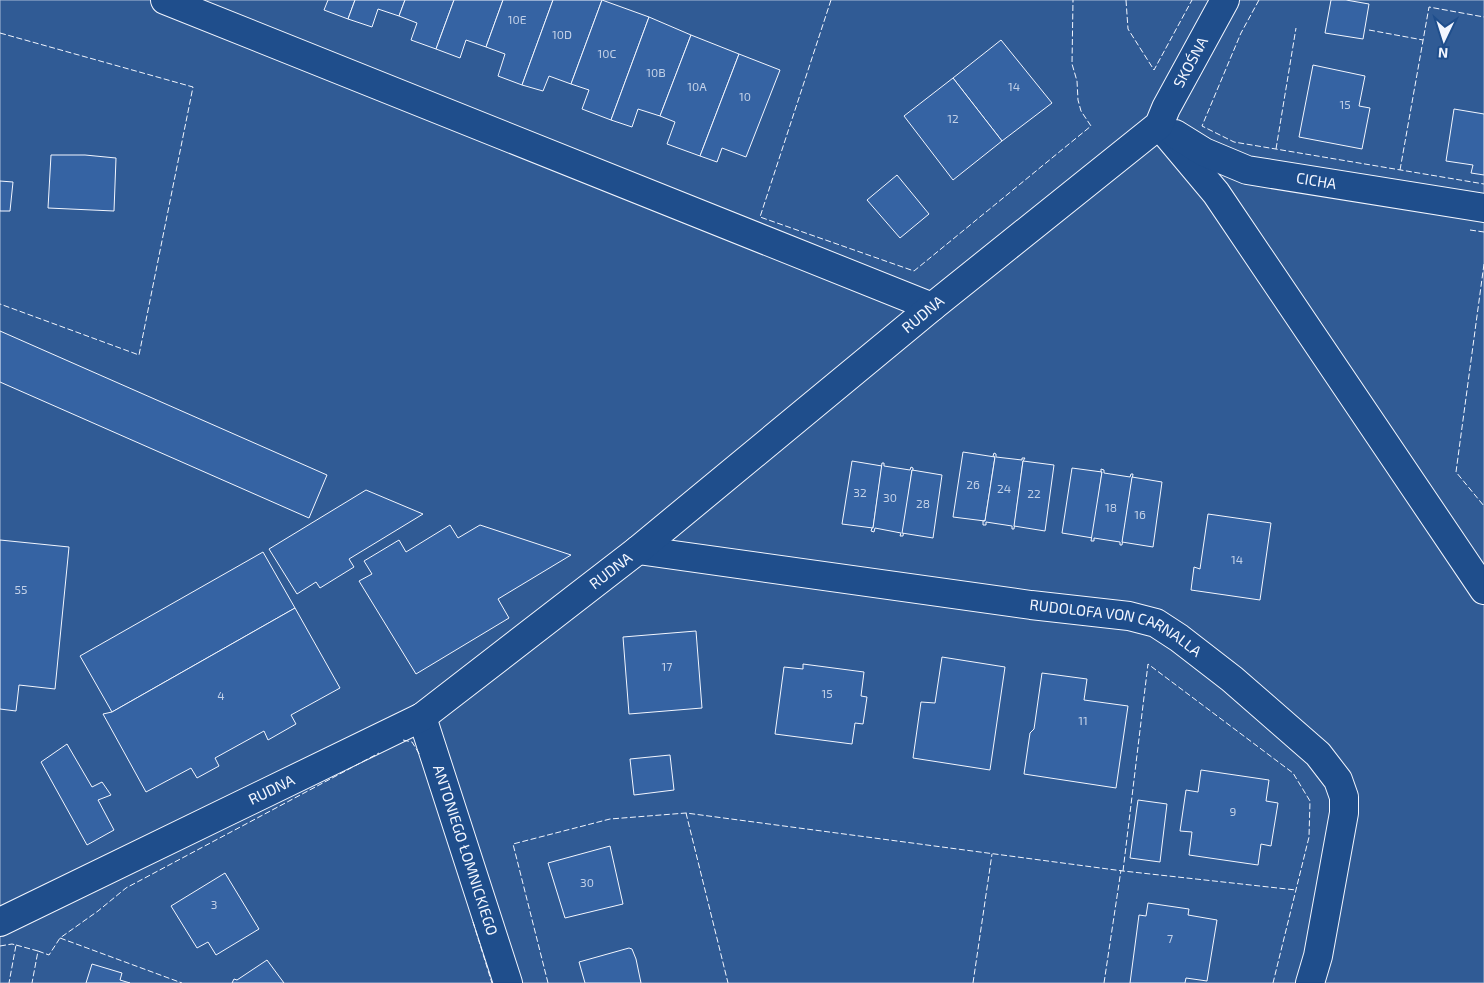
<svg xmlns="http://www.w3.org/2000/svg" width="1484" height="983" font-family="'Exo 2',sans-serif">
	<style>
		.built { fill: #305b95; stroke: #a8bbd7 }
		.building { fill: #3563a3; stroke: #f2f6ff }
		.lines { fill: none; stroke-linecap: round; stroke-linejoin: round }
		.street-casing { stroke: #f2f6ff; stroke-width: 30 }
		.street { stroke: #1f4e8c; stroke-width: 28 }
		.fence { stroke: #f2f6ff; stroke-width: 1; stroke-dasharray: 6 2.5; stroke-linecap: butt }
		.labels { text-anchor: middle; stroke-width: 4; stroke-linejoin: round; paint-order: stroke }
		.number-label { font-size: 12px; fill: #c3d1e8 }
		.street-label { font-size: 15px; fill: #f2f6ff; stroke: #1f4e8c }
	</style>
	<rect width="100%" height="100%" fill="#1f4e8c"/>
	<rect class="built" x="0" y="0" width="1484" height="983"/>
	<g class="building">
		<path d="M328,0h27l-7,19 -24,-9z"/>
		<path d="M355,0h50l-6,16 -21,-7 -6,18 -24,-8z"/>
		<path d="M405,0h49l-18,49 -25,-9 6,-17 -18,-7z"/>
		<path d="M454,0h49l-17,47 -20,-7 -6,18 -24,-9z"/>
		<path d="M503,0h50l-31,85 -24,-9 7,-22 -19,-7z"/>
		<path d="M553,0h49l-31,84 -22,-8 -6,15 -21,-6z"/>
		<path d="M602,0l47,17 -38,103 -29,-11 7,-19 -18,-6z"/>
		<path d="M1331,0h15l23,4 -6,35 -38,-6z"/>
		<path d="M649,17l42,18 -31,81 -22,-7 -6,18 -21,-7z"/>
		<path d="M691,35l48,19 -39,102 -33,-12 8,-22 -15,-6z"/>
		<path d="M1001,40l51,63 -50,38 -49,-63z"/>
		<path d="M739,54l41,16 -34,87 -24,-9 -5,14 -17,-6z"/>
		<path d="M1313,65l52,11 -6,30 11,2 -8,41 -63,-12z"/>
		<path d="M953,78l49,63 -49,39 -49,-64z"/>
		<path d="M1454,109l30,5v61l-13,-2 2,-8 -27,-4z"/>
		<path d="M51,155h34l31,3 -2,53 -66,-3z"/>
		<path d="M897,175l32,39 -29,24 -33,-38z"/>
		<path d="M0,181l13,1 -3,29h-10z"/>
		<path d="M0,331l327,144 -18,43 -309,-136z"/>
		<path d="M963,452l32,5 -10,64 -32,-4z"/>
		<path d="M994,453l2,1v3l26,3v-2h3l-2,3 -9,68h-2v-3l-26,-4v3h-3v-4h2l10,-64 -2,-1z"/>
		<path d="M852,461l30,5 -9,62 -31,-4z"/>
		<path d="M1023,461l31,4 -9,66 -31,-5z"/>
		<path d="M882,463h2v3l26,4 1,-3 2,1v3l-1,-1 -9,66h-3l1,-3 -26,-5 -1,4 -3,-1 1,-3h1z"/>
		<path d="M1072,468l30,4 -9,66 -31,-5z"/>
		<path d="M1101,469l3,1v3l26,4 1,-3h2l-11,71h-2v-3l-26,-4v3h-3l11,-69h-1z"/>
		<path d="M912,470l30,5 -9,63 -31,-5z"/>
		<path d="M1132,477l30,5 -9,65 -31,-5z"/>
		<path d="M366,490l57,24 -74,45 5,8 -34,21 -4,-6 -19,12 -28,-45z"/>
		<path d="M1208,514l63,9 -11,77 -69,-10 3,-23 6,2z"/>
		<path d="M450,525l8,13 22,-13 91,30 -73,44 11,19 -93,56 -57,-93 13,-7 -8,-13 35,-21 7,12z"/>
		<path d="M0,540l69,7 -14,142 -36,-4 -3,26 -16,-2z"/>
		<path d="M263,552l32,56 -183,104 -32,-56z"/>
		<path d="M295,608l45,80 -49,27 5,9 -28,16 -4,-9 -49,27 4,8 -22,12 -6,-10 -45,24 -43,-78 9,-2z"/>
		<path d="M696,631l6,77 -73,6 -6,-77z"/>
		<path d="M942,657l63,10 -15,103 -77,-12 8,-56 14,1z"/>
		<path d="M803,664l61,8 -3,24 6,1 -4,27 -8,-1 -3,21 -77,-10 9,-67 19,2z"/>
		<path d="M1042,673l45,6 -3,21 44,6 -12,82 -92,-14 6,-41 4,-4z"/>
		<path d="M67,744l25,43 10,-5 9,13 -13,5 16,30 -27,15 -46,-83z"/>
		<path d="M670,755l4,35 -40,5 -4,-36z"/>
		<path d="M1201,770l68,10 -3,21 12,2 -7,43 -10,-2 -3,21 -69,-10 3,-23 -12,-1 6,-41 12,2z"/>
		<path d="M1138,800l29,4 -7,58 -30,-4z"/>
		<path d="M610,846l13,58 -58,14 -17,-55z"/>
		<path d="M225,873l34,56 -43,26 -8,-13 -11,6 -26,-42z"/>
		<path d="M1148,903l41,6 -1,6 29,5 -10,61 -21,-3 -1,5h-55l9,-68 7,1z"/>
		<path d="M629,948l3,1 4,10 5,24h-56l-6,-21z"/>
		<path d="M267,960l17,23h-52l2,-4 3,1z"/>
		<path d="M92,964l30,9 -2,7 10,3h-44z"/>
	</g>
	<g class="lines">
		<defs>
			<g id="street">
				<path d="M165,0l767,307"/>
				<path d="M1159,125l57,68 268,397"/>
				<path id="s1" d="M1175,134l29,18 43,18 237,38"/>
				<path id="s2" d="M638,550l393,55 98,11 27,7 23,15 53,41 86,75 20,26 6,17v16l-26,143 -8,27"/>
				<path id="s3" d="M422,717l86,266"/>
				<path id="s4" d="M0,922l422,-205 216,-167 294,-243 227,-182 7,-17 59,-108"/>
			</g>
		</defs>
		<use href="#street" class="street-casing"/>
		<use href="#street" class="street"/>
		<g class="fence">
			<path d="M831,0l-71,217 154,54 177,-145 -10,-15 -3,-11 -1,-19 -5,-17 1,-64"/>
			<path d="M1126,0l2,29 26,41 38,-70"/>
			<path d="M1259,0l-18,33 -39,93 32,16 250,42"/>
			<path d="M1369,30l54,10"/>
			<path d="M0,33l193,54 -54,268 -139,-51"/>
			<path d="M1276,149l20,-121"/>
			<path d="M1400,170l29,-163 55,10"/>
			<path d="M1470,230l14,2"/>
			<path d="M1484,264l-28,208 28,34"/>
			<path d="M403,740l9,2 8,13"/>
			<path d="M686,813l42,170"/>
			<path d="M1123,871l25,-207 145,109 17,28 -1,36 -36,146"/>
			<path d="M473,922l19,61"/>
			<path d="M60,938l122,45"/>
			<path d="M16,945l22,6 -6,32"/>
			<path d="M0,946l12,-2 4,1 -7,38"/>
			<path d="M38,951l11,4 11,-17 38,-27 28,-23 253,-135"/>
			<path d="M548,983l-35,-139 97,-25 76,-6 437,58 173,19"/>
			<path d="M973,983l19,-129"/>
			<path d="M1104,983l17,-113"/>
		</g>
	</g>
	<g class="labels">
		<g class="number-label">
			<text x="517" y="24">10E</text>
			<text x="562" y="39">10D</text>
			<text x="607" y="58">10C</text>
			<text x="656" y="77">10B</text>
			<text x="697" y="91">10A</text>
			<text x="1014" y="91">14</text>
			<text x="745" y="101">10</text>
			<text x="1345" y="109">15</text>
			<text x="953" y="123">12</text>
			<text x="973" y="489">26</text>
			<text x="1004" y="493">24</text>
			<text x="860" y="497">32</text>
			<text x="1034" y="498">22</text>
			<text x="890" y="502">30</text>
			<text x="923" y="508">28</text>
			<text x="1111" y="512">18</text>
			<text x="1140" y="519">16</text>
			<text x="1237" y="564">14</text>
			<text x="21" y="594">55</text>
			<text x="667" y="671">17</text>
			<text x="827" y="698">15</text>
			<text x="221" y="700">4</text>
			<text x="1083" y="725">11</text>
			<text x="1233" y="816">9</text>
			<text x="587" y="887">30</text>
			<text x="214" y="909">3</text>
			<text x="1170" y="943">7</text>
		</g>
		<g class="street-label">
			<text dy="5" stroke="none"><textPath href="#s4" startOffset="1485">SKOŚNA</textPath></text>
			<text dy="5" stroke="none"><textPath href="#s1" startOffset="151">CICHA</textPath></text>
			<text dy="5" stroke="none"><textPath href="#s4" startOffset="1112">RUDNA</textPath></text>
			<text dy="5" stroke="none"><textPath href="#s4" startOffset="708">RUDNA</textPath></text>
			<text dy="5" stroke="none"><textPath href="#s2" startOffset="486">RUDOLOFA VON CARNALLA</textPath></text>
			<text dy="5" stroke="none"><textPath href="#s4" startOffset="302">RUDNA</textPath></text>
			<text dy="5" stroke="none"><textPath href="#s3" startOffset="140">ANTONIEGO ŁOMNICKIEGO</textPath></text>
		</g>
	</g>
	<g transform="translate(1444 40) rotate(184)" stroke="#1f4e8c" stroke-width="4" paint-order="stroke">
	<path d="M0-4L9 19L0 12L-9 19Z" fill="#f2f6ff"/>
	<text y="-8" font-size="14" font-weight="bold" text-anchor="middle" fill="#f2f6ff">N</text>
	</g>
</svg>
